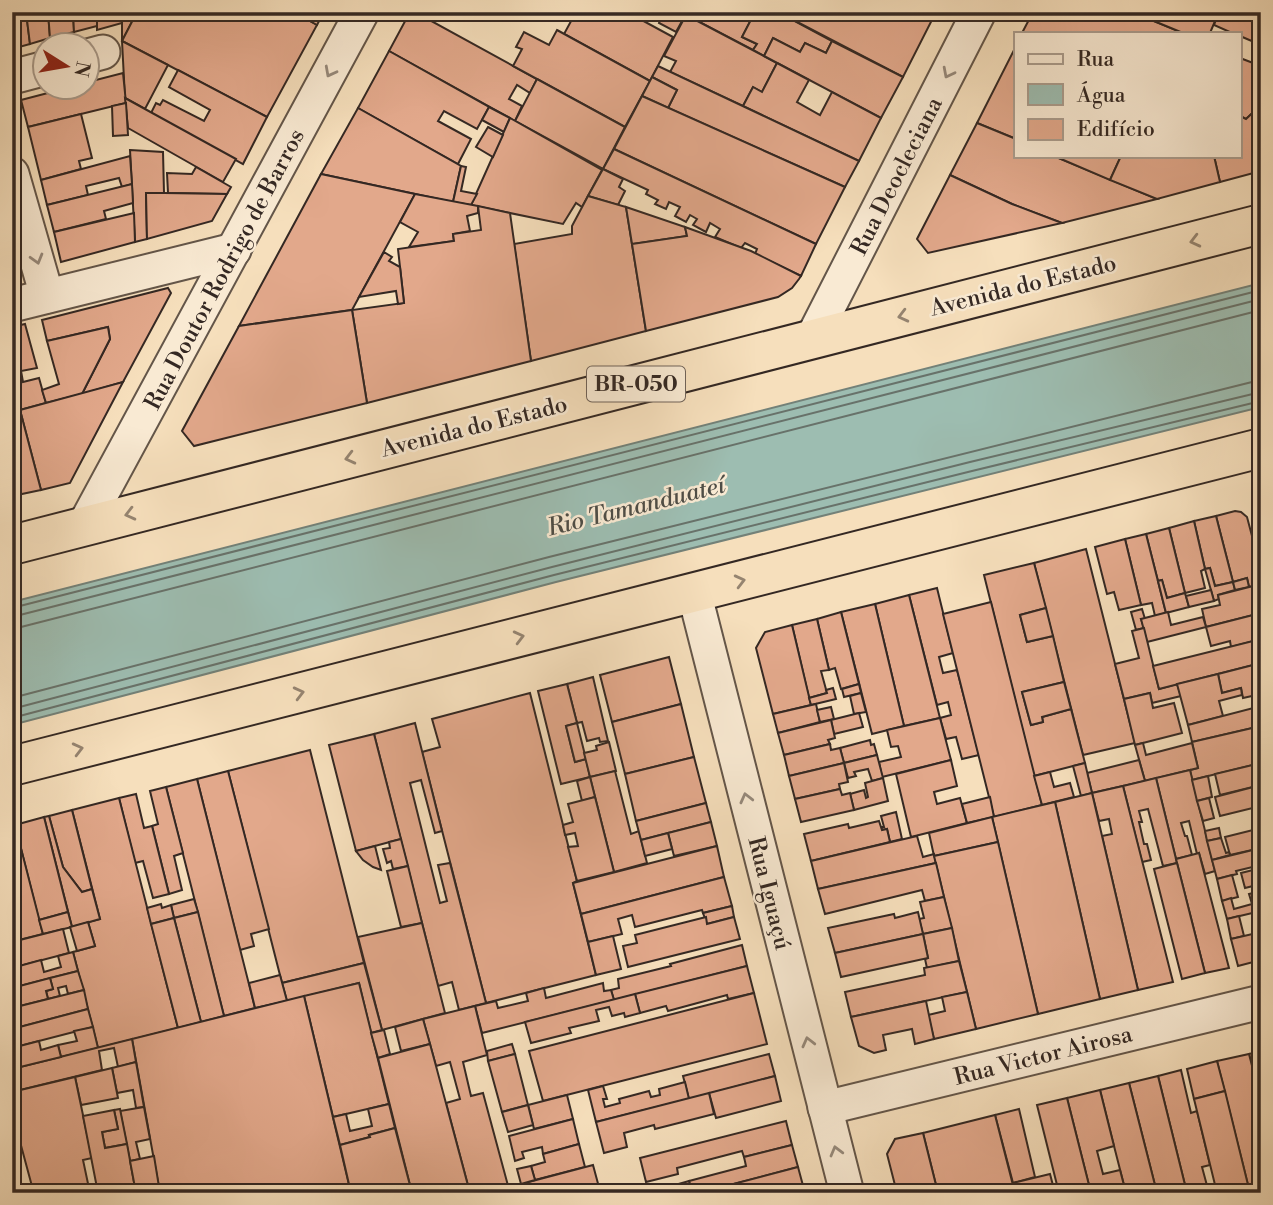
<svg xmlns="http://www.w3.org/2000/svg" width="1273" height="1205" font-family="'Libre Bodoni',serif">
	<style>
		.water { fill: #9dbdb1; stroke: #738178; stroke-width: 2 }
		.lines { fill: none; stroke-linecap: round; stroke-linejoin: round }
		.shore { stroke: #68726a; stroke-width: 2 }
		.building { fill: #e2a88b; stroke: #342823; stroke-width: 2 }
		.minor-casing { stroke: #645649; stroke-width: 37 }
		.trunk-casing { stroke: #342823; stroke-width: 42 }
		.minor { stroke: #f9ead3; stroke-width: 33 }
		.trunk { stroke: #f6dfbc; stroke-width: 38 }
		.oneway { stroke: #96897b }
		.oneway2 { stroke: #958470 }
		.labels { text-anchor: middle; stroke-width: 5; stroke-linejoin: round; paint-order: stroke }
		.shield { fill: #f9ead3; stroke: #6f6258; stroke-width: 2 }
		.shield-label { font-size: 21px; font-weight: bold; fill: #342823 }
		.street-label { font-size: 23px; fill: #342823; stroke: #f9ead3 }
		.water-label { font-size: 24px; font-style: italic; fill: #4e4d46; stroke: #f9ead3 }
	</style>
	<rect width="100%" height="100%" fill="#f6dfbc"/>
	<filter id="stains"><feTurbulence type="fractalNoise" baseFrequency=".00286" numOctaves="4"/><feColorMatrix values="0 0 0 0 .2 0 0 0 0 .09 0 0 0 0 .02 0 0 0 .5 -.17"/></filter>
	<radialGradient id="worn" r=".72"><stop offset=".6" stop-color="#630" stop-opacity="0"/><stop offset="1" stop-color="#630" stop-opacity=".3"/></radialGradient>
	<path class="water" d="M1261,283v124l-705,175 -544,143v-123z"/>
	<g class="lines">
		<g class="shore">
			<path d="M12,608l1249,-318"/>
			<path d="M12,617l1249,-318"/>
			<path d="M12,628l9,-1 1240,-317"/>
			<path d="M12,698l537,-141 703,-175 9,-1"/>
			<path d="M12,709l540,-142 418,-105 291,-70"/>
			<path d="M12,718l542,-143 418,-104 289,-70"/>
		</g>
	</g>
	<g class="building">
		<path d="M12,12h14l4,32 -18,5z"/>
		<path d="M26,12h22l2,26 -20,6z"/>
		<path d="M48,12h25l1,20 -24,6z"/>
		<path d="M73,12h24v14l-23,6z"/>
		<path d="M97,12h26l-1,11 -25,7z"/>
		<path d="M123,12h14l-15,29v-18z"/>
		<path d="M137,12h157l23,13 -50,92 -145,-76z"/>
		<path d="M294,12h30l-7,13z"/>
		<path d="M410,12h5l122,67 -7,14 -13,-8 -8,14 13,7 -7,15 -126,-70z"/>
		<path d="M576,12h51l46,25 -23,44 -86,-47z"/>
		<path d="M647,12h40l-11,20 -17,-9 1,-3z"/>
		<path d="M687,12h68l-13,25 15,7 -4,6 -67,-35z"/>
		<path d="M755,12h23l54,29 -6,12 -21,-10 -5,9 -27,-14 -9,18 -11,-6 4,-6 -15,-7z"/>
		<path d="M778,12h158l-33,65z"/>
		<path d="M1033,12h99l51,21h-161z"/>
		<path d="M1132,12h81l5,2 -8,19h-27z"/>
		<path d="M1219,12h26l16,8v25l-21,-9v-3h-8l-18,-8z"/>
		<path d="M686,15l91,48 -15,29 -9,-5 -10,19 -73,-34 6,-11 -12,-5z"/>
		<path d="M557,30l93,51 -25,46 -112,-61 9,-17 -6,-2 8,-15 25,13z"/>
		<path d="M773,38l27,14 5,-9 21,10 6,-12 71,36 -22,41 -117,-62z"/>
		<path d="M122,41l46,24 -23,44 -20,-11z"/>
		<path d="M1014,50l2,1v88l-39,-16z"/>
		<path d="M389,51l100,56 -12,22 -33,-18 -6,10 33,18 -13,25 -100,-56z"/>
		<path d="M1240,58l21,8v39l-15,14 -6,-3z"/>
		<path d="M777,63l32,17 -12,22 23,13 12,-23 49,26 -22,43 -116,-55 10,-19 9,5z"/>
		<path d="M658,66l201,95 -14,26 -177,-79 9,-18 -25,-13z"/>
		<path d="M178,70l89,47 -24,47 -92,-51 5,-10 4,2 3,-5 41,21 6,-11 -41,-23z"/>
		<path d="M123,73l3,30 -98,24 -7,-27 46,-12h21v-6z"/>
		<path d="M652,77l25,13 -9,18 -26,-12z"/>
		<path d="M537,79l88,48 -22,42 -88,-48z"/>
		<path d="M642,96l203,91 -29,57 -202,-95z"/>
		<path d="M125,98l111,61 -13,23 -95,-54z"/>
		<path d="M126,103l2,32 -15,1 -1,-30z"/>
		<path d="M1261,105v66l-41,11 -6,-26h26v-40l6,3z"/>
		<path d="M489,107l21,11 -6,14 -22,-12z"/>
		<path d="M358,108l103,58 -8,36 -132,-28z"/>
		<path d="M81,114l11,44 -13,3 2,8 -40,11 -13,-53z"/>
		<path d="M510,118l92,52 -20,37 -6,-4 -13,21 -92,-19z"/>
		<path d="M977,123l39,16v17h38l103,43 -95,24 -50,-19 -62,-29z"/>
		<path d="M488,127l15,8 -10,22 -17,-10z"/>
		<path d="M614,149l202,95 -15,32 -46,-22 2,-5 -12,-6 -4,5 -26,-11 5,-8 -10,-6 -4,9 -13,-7 4,-6 -7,-4 -4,7 -11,-6 5,-9 -11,-5 -3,7 -11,-5 3,-4 -12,-6 2,-4 -45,-21z"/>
		<path d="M130,150l33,2 1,41h-18l1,46 -12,3z"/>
		<path d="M130,156l2,28 -10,3 -3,-9 -33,8 2,9 -41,10 -6,-25z"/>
		<path d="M1054,156h67l-11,24z"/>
		<path d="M1121,156h93l6,26 -63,17 -47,-19z"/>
		<path d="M461,166l5,1 -5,24 16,3 -6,11 -18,-3z"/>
		<path d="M196,167l35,20 -4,7 -59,-1 -1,-20 25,1z"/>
		<path d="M603,169l20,10 -4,8 6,4 -7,14 -30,-9z"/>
		<path d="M321,174l94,20 -63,116 -113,16z"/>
		<path d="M950,175l62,29 50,19 -134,30 -11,-14z"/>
		<path d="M132,184l1,19 -29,8 2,8 -52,13 -7,-27z"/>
		<path d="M146,193h18l63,1 -15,27 -65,18z"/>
		<path d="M415,194l63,12v7l-11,3 3,15 -17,3 1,7 -45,6 9,-15 -18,-10z"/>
		<path d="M588,196l38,11 20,124 -115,30 -17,-117 58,-10v-8z"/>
		<path d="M478,206l32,7 21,148 -164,42 -15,-93 52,-7 -6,-54 56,-8 -1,-7 28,-4z"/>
		<path d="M626,207l59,20 2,9 -55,8z"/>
		<path d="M134,213l1,29 -74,20 -7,-30z"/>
		<path d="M685,227l66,24 50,25 -2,3 -7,9 -14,9 -132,34 -14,-87 55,-8z"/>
		<path d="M384,252l8,5 -3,4 11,6 4,36 -6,1 -2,-13 -37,6z"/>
		<path d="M168,288l3,5 -48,89 -41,12 28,-55 -2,-12 -61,14 -5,-21z"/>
		<path d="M352,310l15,93 -173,43 -12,-15 57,-105z"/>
		<path d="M25,324l12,44 -16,3 2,11 16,-4 7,25 -26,7 -8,-31v-52z"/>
		<path d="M108,327l2,12 -28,55 -36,9 -4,-13 17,-6 -12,-43z"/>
		<path d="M12,379l8,31 -8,2z"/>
		<path d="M123,382l-53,101 -29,7 -21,-80z"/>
		<path d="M20,410l21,80 -24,5 -5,-17v-66z"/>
		<path d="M1235,511l6,1 6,5 14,53v14l-12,3 -2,-9 -14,4 -17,-66z"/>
		<path d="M1216,516l17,66 -18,4 -5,-18 -5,1 -11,-48z"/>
		<path d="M1194,521l11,48 -4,2 4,17 -20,5 -16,-65z"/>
		<path d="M1169,528l16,65 -18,5 -5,-18 -4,1 -12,-47z"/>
		<path d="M1146,534l20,79 -11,3 -3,-13 -11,2 -16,-66z"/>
		<path d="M1125,539l16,66 -22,5 -5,-18 -7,2 -12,-47z"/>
		<path d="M1086,549l49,194 -52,12 -49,-192z"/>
		<path d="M1034,563l12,45 -26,7 7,27 26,-6 11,46 -42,10 9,33 12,-3 -1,-5 29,-8 14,54 -51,13 -50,-201z"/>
		<path d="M1210,568l5,18 18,-4 2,8 -17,5 1,4 -5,2 -9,-32z"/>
		<path d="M1247,578l2,9 -14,3 -2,-8z"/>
		<path d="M1162,580l5,18 18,-5 4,14 -23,6 -8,-32z"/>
		<path d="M1261,584v29l-55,14 -4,-18 18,-4 -2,-10z"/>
		<path d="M937,588l16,65 -14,4 4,16 14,-3 22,85 -17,4 -6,-22 -10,2 -6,-21 11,-3 -3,-13 -11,3 -28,-110z"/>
		<path d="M1211,590l3,11 -25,6 -3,-11z"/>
		<path d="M909,595l31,123 -36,8 -29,-122z"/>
		<path d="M991,602l51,203 -48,12 -51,-203z"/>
		<path d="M875,604l29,122 -32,8 -31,-122z"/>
		<path d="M1046,608l7,28 -26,6 -7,-27z"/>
		<path d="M1142,609l3,10h-4l3,9 -8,2 -5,-18z"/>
		<path d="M841,612l18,72 -18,5 -6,-21 -6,2 -12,-51z"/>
		<path d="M1168,612l3,13 32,-8 3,10 -59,15 -6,-23z"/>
		<path d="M1261,613v26l-30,8 -1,-6 -19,5 -5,-19z"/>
		<path d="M817,619l12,51 -8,1 6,22 -18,5 -17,-73z"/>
		<path d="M792,625l19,80 -38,9 -17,-66 9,-16z"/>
		<path d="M1144,628l15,61 18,-5 4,12 -29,7 -2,-10 -26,6 -9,-35 24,-6 -7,-27z"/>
		<path d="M1261,639v24l-102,26 -6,-23z"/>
		<path d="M669,657l12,47 -69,18 -12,-47z"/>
		<path d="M1261,663v31l-18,4 -2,-10 -19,5 -4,-19z"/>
		<path d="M1218,674l4,19 19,-5 1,7 -23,6 4,15 -35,9 -11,-41z"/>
		<path d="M593,677l15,64 -8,1 -1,-4 -12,3 -5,-19 -5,1 -10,-39z"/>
		<path d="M1064,682l7,27 -29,8 1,5 -12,3 -9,-33z"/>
		<path d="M567,684l10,39 -11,3 9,36 11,-3 4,18 -29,7 -23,-93z"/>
		<path d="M859,684l2,9 -17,4 -2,-8z"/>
		<path d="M833,688l3,11 -25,6 -2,-7 18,-5 -1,-3z"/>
		<path d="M530,693l47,188 -4,2 23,92 -110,28 -64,-251 18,-5 -8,-28z"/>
		<path d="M861,693l5,19 -12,2 -4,-18z"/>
		<path d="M1150,693l3,15 21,-5 8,30 -47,12 -11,-46z"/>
		<path d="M681,704l13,53 -69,17 -13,-52z"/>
		<path d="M816,704l4,18 -42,11 -5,-19z"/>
		<path d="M1261,706v20l-69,16 -4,-17z"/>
		<path d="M831,707l3,12 -14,3 -3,-12z"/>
		<path d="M859,713l4,14 -29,7 -3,-14z"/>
		<path d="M940,718l11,42 -69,17 -3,-15 22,-5 -3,-11 -7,1 -4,-17z"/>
		<path d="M831,720l4,18 -7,2 2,4 -46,11 -6,-22z"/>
		<path d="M415,723l27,108 -7,2 -14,-53 -11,3 30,120 7,-2 -9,-36 12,-2 36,140 -27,7 -7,-28 -14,4 -64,-252z"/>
		<path d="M577,723l9,36 -11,3 -9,-36z"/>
		<path d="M1261,726v37l-69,17 -2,-10 8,-2 -6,-26z"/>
		<path d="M374,734l27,105 -45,12 -27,-106z"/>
		<path d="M870,740l1,5 3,-1 3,11 -33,8 -4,-15z"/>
		<path d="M609,742l7,29 -26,6 -6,-24 13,-3 -1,-4z"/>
		<path d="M1143,743l3,12 46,-12 6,25 -53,13 -10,-36z"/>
		<path d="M830,744l1,6 9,-2 4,15 -55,13 -5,-21z"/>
		<path d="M310,750l54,213 -82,20 -54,-212z"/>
		<path d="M877,755l6,23 -11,3 -4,-12 -14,3 2,4 -8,2 -4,-15z"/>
		<path d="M694,757l12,46 -70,18 -11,-47z"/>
		<path d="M951,760l6,26 -23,6 3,12 23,-6 7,25 -56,14 -15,-63z"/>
		<path d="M1139,760l6,21 -53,12 -5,-20z"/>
		<path d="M844,763l4,19 -9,2 1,5 -45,10 -6,-23z"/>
		<path d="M1085,763l7,30 -11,3 -8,-30z"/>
		<path d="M1261,763v22l-41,10 -5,-21z"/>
		<path d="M1190,770l25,101 -10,3 -6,-21 -2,1 -8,-33 -8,2 4,13h2l5,19 -16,4 -20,-81z"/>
		<path d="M228,771l41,158 -18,5 3,12 -14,4 -43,-171z"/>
		<path d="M615,771l16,63 8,-3 8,32 -33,9 -24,-95z"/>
		<path d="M1050,772l4,15 16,-4 4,14 -32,8 -8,-29z"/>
		<path d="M1208,776l4,21 -15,4 -5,-21z"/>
		<path d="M590,777l5,20 -13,4 -5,-20z"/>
		<path d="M883,778l5,23 -34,9 -4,-16 14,-4 2,8 2,-1 -3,-14z"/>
		<path d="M1156,778l21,85 -14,3 -15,-57 -9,2 3,11h-3l5,22h3l4,16 -9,2 -19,-76z"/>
		<path d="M197,779l58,229 -31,8 -58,-229z"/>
		<path d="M1261,785v21l-41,10 -5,-19z"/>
		<path d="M1123,786l50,196 -35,8 -36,-154 10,-2 -3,-15 -10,2 -7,-28z"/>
		<path d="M166,787l17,66 -9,3 8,34 -13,4 -17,-68 6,-2 -8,-33z"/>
		<path d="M840,789l2,6 8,-2 4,17 -53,12 -6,-23z"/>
		<path d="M1092,793l46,197 -38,9 -45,-197z"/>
		<path d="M136,794l8,34 8,-2 17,68 -16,4 -10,-37 -8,2 -16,-65z"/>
		<path d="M595,797l19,75 -37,9 -9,-34 10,-1 -3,-13 -10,2 -2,-10 10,-3 -5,-18z"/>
		<path d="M990,797l4,20 -27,6 -5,-19z"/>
		<path d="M119,798l59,230 -80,20 -25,-96 22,-6 -7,-24 12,-3 -28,-109z"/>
		<path d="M1209,798l5,20 -11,3 -6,-20z"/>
		<path d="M1055,802l45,197 -62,15 -46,-197z"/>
		<path d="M706,803l5,19 -70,18 -5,-19z"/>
		<path d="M72,810l20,79 -10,3 -19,-25 -14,-51z"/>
		<path d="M896,812l6,27 -12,3 -3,-13 -5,1 -1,-3h3l-3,-11z"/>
		<path d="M49,816l14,51 19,25 10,-3 8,30 -28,8 -28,-110z"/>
		<path d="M44,817l24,95 -29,8 -24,-95z"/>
		<path d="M992,817l6,25 -64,14 -5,-23z"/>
		<path d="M879,821l3,9 5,-1 3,13 -79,19 -7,-27 44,-10 1,4z"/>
		<path d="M711,822l6,24 -43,10 -6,-23z"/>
		<path d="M15,825l28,109 -28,7 -3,-8v-107z"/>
		<path d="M1219,828l2,10 -14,3 -2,-10z"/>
		<path d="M1261,828v20l-31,7 -5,-18z"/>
		<path d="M668,833l4,16 -27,7 -4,-16z"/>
		<path d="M917,836l6,21 11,-3 2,9 -118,26 -7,-28z"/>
		<path d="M1221,838l5,15 3,-1 1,3 -18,5 -5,-19z"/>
		<path d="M401,839l7,27 -15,3 -2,-8 -4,2 -4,-14 7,-1 -1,-6z"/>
		<path d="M998,842l40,172 -62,15 -42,-173z"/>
		<path d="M375,846l6,24 -8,-3 -10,-7 -7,-9z"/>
		<path d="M717,846l7,31 -143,37 -8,-31z"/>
		<path d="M1261,848v17l-25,6 1,3 -20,5 -5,-19z"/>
		<path d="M1199,853l30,115 -24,5 -29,-114z"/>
		<path d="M936,863l8,34 -19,4 -3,-11 -97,24 -7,-25z"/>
		<path d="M1177,863l28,110 -23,6 -28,-110z"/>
		<path d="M408,866l14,57 -21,4 -14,-56z"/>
		<path d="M1261,868v16l-16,4 -4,-15z"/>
		<path d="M1232,875l6,22 -16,4 -5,-22z"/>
		<path d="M724,877l8,29 -29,7 -1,-3 -67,17 -3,-12 -14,4 4,15 -34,8 -7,-28z"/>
		<path d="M1261,891v20l-34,8 -5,-18 9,-3 3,11 18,-5 -3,-10z"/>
		<path d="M944,897l8,31 -29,6 -4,-15 5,-1 -4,-16z"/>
		<path d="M194,899l4,13 -24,6 -3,-13z"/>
		<path d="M161,904l1,4 9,-3 3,13 -23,6 -4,-16z"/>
		<path d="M732,906l2,11 -27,7 -4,-11z"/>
		<path d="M68,912l4,15 -29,7 -4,-14z"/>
		<path d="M198,912l26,104 -23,6 -27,-104z"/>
		<path d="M918,912l5,22 -88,19 -7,-25 66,-14 1,4z"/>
		<path d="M1239,916l5,20 -13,3 -4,-20z"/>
		<path d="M706,917l1,7 27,-7 6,22 -112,28 -5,-21 14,-3 -2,-8z"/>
		<path d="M174,918l27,104 -23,6 -27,-104z"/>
		<path d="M88,922l7,24 -18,5 -7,-24z"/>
		<path d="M422,923l23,90 -63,17 -24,-93z"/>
		<path d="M952,928l7,33 -32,7 -2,-9 3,-1 -5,-24z"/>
		<path d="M63,929l6,24 -57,15v-26z"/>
		<path d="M1261,932v28l-23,6 -7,-27z"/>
		<path d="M923,934l5,24 -87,19 -6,-24z"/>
		<path d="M613,936l8,33 -25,6 -8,-33z"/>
		<path d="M742,945l5,21 -133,34 -3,-10 8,-2 -1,-9 53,-13 -1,-2z"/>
		<path d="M73,952l5,19 -66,17v-20l29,-8 3,12 17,-5 -3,-11z"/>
		<path d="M959,961l8,31 -116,25 -6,-25 80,-17 -1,-7z"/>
		<path d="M364,963l18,67 -11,3 -12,-50 -72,18 -5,-18z"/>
		<path d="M747,966l7,27 -26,6 -1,-4 -59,16 -2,-5 -26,7 -5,-19z"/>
		<path d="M78,971l6,19 -16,4 -2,-8 -8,2 2,8 -12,3 -2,-8 7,-2 -3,-11z"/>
		<path d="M280,975l7,26 -32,7 -6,-25z"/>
		<path d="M50,978l3,11 -7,2 2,8 -36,9v-20z"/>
		<path d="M359,983l30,121 -56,13 -29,-121z"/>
		<path d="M603,983l1,8 7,-1 3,10 -132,33 -7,-27 21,-5 2,7 30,-7 -2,-8 18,-5 2,10z"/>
		<path d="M84,990l4,19 -76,20v-21z"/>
		<path d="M967,992l9,37 -42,10 -6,-24 17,-4 -3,-14z"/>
		<path d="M754,993l13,51 -224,57 -14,-50z"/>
		<path d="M635,994l5,19 -15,4 -1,-4 -12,3 -3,-9 -13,3 3,11 -30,7 2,5 -40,10 -6,-21z"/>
		<path d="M304,996l47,197h-191l-28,-154z"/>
		<path d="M926,1001l8,38 -19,5 -3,-15 -29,6 3,15 -12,3 -15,-7 -8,-29z"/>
		<path d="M475,1006l12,49 -24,7 8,34 12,-3 27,100h-40l-24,-90 14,-4 -10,-37 -14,4 -13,-47z"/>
		<path d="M88,1009l5,18 -81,21v-19z"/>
		<path d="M423,1019l7,25 -29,7 -6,-24z"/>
		<path d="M93,1027l5,21 -37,9 -3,-12 19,-4 -3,-10z"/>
		<path d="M384,1030l6,24 -12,4 -7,-25z"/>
		<path d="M132,1039l4,23 -18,5 -4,-19 -15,3 3,19 -90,22v-23z"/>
		<path d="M39,1041l2,9 17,-5 3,12 -49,12v-21z"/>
		<path d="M430,1044l6,22 34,127h-58l-34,-135z"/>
		<path d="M512,1044l3,10 -27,7 -1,-10z"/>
		<path d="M1261,1051v26l-6,1 -6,-24z"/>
		<path d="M515,1054l13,51 -26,7 -14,-51z"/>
		<path d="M769,1054l6,22 -86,23 -6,-23z"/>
		<path d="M1249,1054l12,47v92h-11l-33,-132z"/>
		<path d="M1217,1061l8,30 -31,8 -7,-30z"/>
		<path d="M136,1062l8,45 -8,1 -3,-18 -16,3 -5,-25z"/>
		<path d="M112,1068l6,30 -37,7 -6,-28z"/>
		<path d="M1181,1070l10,43 6,-2 13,54 -8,2 7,26h-22l-29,-117z"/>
		<path d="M775,1076l6,25 -65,17 -7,-25z"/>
		<path d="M1158,1076l29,117h-30l-28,-110z"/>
		<path d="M75,1077l17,81 -9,2 7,33h-47l-10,-3 -21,-78v-20z"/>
		<path d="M685,1082l4,17 -93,23 -8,-32 15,-4 4,13h-4l2,8 15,-4 -1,-4 30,-8 2,6 9,-2 -1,-6z"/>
		<path d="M1129,1083l28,110h-31l-12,-47 -14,-56z"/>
		<path d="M1100,1090l14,56 -17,5 6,23 17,-4 6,23h-35l-24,-95z"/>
		<path d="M1225,1091l25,102h-33l-23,-94z"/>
		<path d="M709,1093l5,21 -59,15 -1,-4 -30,8 3,14 -23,6 -8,-31z"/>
		<path d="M567,1095l6,24 -39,10 -6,-24z"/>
		<path d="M1067,1098l24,95h-32l-22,-88z"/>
		<path d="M389,1104l6,24 -26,7 1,2 -30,8 -7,-28 13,-3 4,17 22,-5 -4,-17z"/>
		<path d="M528,1105l5,20 -25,7 -6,-20z"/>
		<path d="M144,1107l6,32 -14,3 4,17 -10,2 -10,-50z"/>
		<path d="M120,1109l7,35 -22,4 -3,-16 16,-3 -4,-19z"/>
		<path d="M1019,1109l16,68 -22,6 -18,-68z"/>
		<path d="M114,1110l4,19 -16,3 3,16 22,-4 9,49h-38l-15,-77z"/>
		<path d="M995,1115l20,78h-77l-15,-60z"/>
		<path d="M573,1119l6,25 -36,10 -1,-7 -20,5 2,6 -9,3 -6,-25z"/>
		<path d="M786,1121l6,24 -48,12 -2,-6 -65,17 1,6 -32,8 -6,-24z"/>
		<path d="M395,1128l17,65h-61l-11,-48 30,-8 -1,-2z"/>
		<path d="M923,1133l15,60h-41l-10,-39 8,-15z"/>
		<path d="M579,1144l6,23 -50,13 -4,-14 14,-4 -2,-8z"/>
		<path d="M792,1145l6,22 -99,26h-7l-3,-12 57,-15 -2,-9z"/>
		<path d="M154,1156l6,37h-24l-6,-32z"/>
		<path d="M593,1165l7,26 -9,2h-67l-3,-9z"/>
		<path d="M531,1166l4,14 -14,4 -4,-15z"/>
		<path d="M798,1167l7,26h-106z"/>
		<path d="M1050,1174l5,19h-40l-2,-10z"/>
		<path d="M689,1181l3,12h-15l-2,-8z"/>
	</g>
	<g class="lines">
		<defs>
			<g id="minor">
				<path d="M88,56l15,-4"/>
				<path d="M12,77l34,-9"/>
				<path d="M12,174l35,122"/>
				<path d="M12,305l222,-55"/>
				<path d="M812,339l167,-327"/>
				<path d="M84,526l278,-514"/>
				<path d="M694,592l153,601"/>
				<path d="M825,1108l436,-106"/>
			</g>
			<g id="trunk">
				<path d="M12,545l1249,-321"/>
				<path d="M12,766l1249,-318"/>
			</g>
		</defs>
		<use href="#minor" class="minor-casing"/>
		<use href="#trunk" class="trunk-casing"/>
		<use href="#minor" class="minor"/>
		<use href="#trunk" class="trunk"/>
	</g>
	<defs><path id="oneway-chevron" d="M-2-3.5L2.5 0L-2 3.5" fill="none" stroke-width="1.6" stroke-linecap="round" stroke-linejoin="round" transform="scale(1.75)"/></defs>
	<g class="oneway">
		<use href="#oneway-chevron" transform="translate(330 72) rotate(118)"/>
		<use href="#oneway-chevron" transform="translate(948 73) rotate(117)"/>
		<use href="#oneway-chevron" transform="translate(37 259) rotate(74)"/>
		<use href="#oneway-chevron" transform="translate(746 798) rotate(-104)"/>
		<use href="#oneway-chevron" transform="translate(808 1042) rotate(-104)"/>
		<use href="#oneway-chevron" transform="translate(836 1151) rotate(-105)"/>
	</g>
	<g class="oneway2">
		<use href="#oneway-chevron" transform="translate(1195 241) rotate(166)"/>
		<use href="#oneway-chevron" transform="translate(903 316) rotate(166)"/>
		<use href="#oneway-chevron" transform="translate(350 458) rotate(166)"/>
		<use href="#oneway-chevron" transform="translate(130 514) rotate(166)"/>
		<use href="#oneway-chevron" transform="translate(740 581) rotate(-14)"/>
		<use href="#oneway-chevron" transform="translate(519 637) rotate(-14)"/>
		<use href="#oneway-chevron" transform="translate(299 693) rotate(-14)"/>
		<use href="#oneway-chevron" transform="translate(78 749) rotate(-14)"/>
	</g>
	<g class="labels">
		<rect class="shield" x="587" y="366.5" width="98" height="35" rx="5"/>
		<g class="shield-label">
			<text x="636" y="391">BR-050</text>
		</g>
		<g class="street-label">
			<text transform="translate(896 176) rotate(-63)" y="8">Rua Deocleciana</text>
			<text transform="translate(224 269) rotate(-62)" y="8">Rua Doutor Rodrigo de Barros</text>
			<text transform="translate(1023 285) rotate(-14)" y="8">Avenida do Estado</text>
			<text transform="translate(474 426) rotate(-14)" y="8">Avenida do Estado</text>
			<text transform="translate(770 893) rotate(76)" y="8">Rua Iguaçú</text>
			<text transform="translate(1043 1055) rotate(-14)" y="8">Rua Victor Airosa</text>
		</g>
		<g class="water-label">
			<text transform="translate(636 506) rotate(-14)" y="8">Rio Tamanduateí</text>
		</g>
	</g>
	<rect width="1273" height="1205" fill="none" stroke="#f6dfbc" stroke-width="42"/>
	<rect x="14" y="14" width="1245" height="1177" fill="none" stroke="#342823" stroke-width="3.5"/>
	<rect x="21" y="21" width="1231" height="1163" fill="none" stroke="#342823" stroke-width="2"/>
	<rect x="1014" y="32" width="228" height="126" fill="#f9ead3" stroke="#aa9c8d" stroke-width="2"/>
	<rect x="1028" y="54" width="35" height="10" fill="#f9ead3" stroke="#aa9c8d" stroke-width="2"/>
	<text x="1077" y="66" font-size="21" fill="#342823">Rua</text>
	<rect x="1028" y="84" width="35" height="21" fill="#9dbdb1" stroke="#aa9c8d" stroke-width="2"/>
	<text x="1077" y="102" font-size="21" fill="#342823">Água</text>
	<rect x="1028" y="119" width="35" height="21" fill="#e2a88b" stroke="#aa9c8d" stroke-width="2"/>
	<text x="1077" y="136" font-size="21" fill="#342823">Edifício</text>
	<g transform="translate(66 66) rotate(101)"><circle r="33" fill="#f9ead3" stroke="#aa9c8d" stroke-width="2"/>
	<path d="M0-5L12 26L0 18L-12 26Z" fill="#8f2418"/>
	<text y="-10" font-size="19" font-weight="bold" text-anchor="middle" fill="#342823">N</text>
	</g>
	<rect width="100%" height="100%" filter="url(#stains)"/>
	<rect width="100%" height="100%" fill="url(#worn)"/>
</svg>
